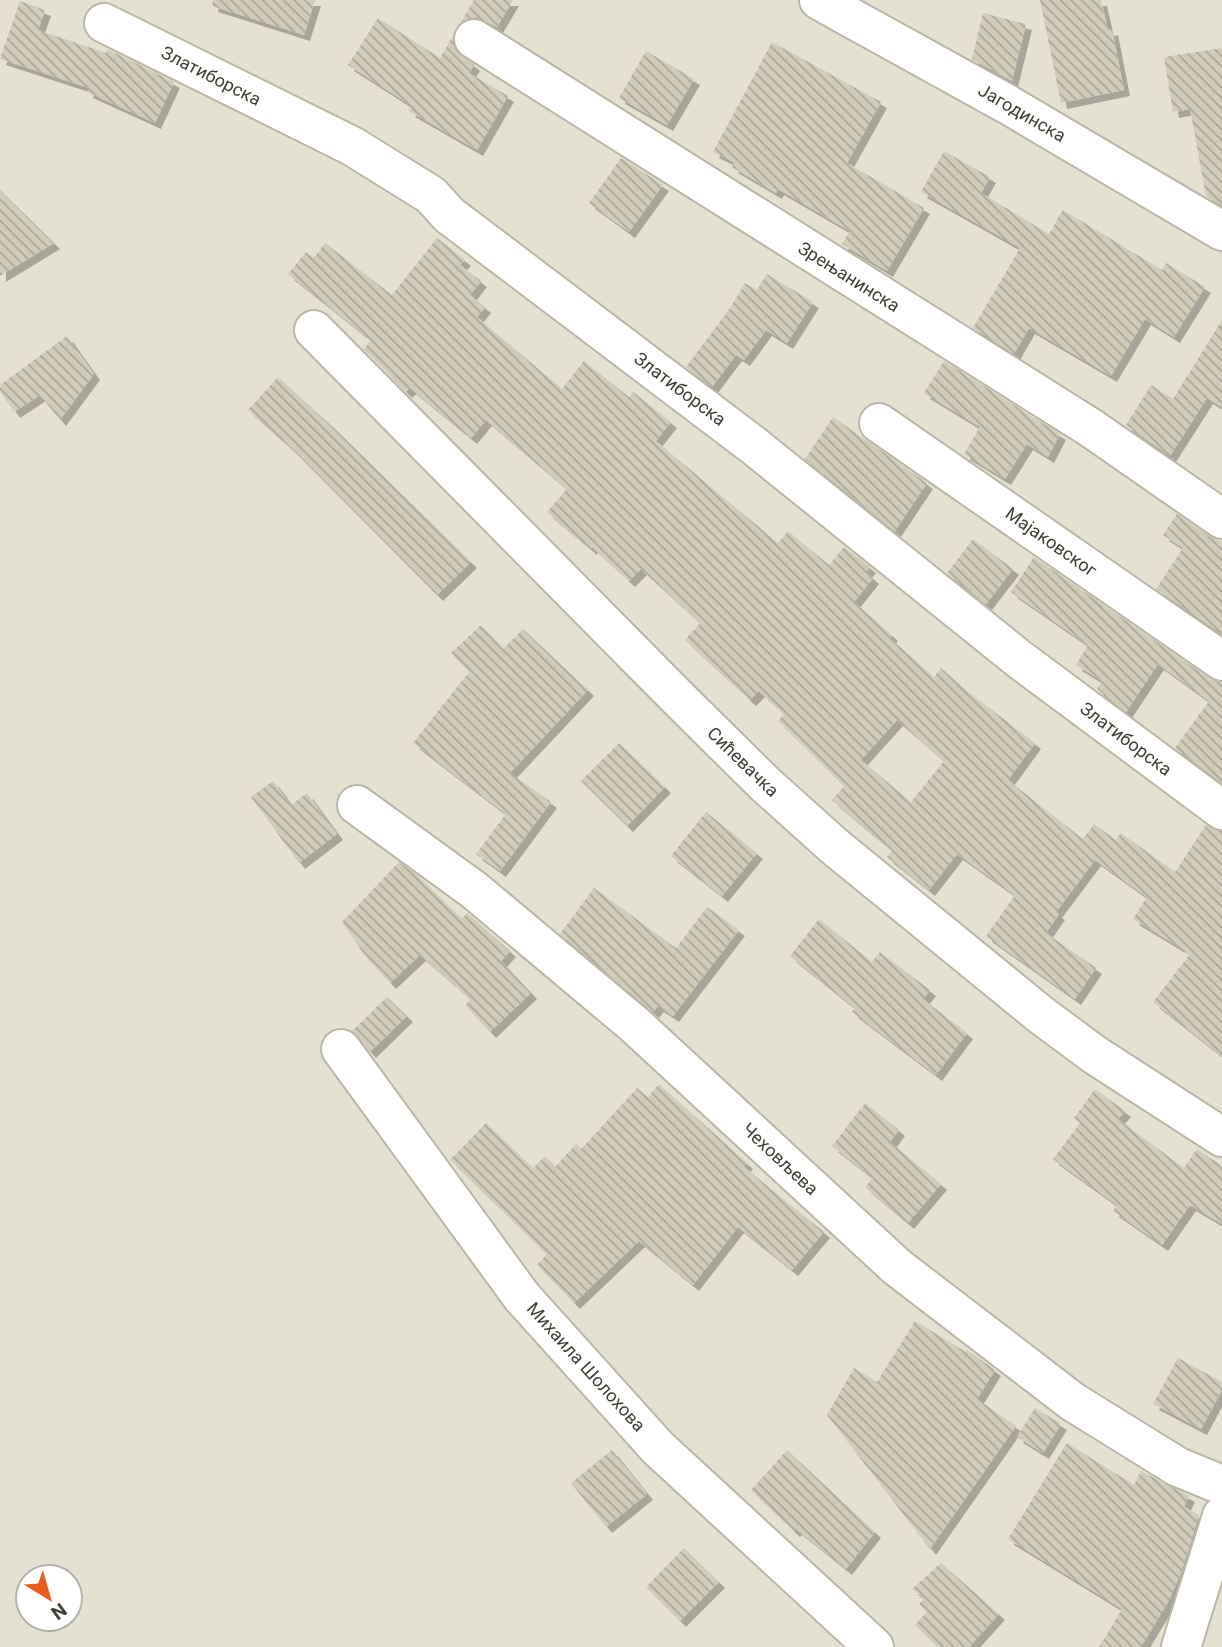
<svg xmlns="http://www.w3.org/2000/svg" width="1222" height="1647" font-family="Roboto,sans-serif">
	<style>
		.residential { fill: #e4e1d2; fill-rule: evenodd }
		.building { fill: url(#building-back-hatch); fill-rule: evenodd; filter: url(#shadow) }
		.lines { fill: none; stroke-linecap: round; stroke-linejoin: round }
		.minor-casing { stroke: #bbb7a7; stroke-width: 42 }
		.minor { stroke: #fff; stroke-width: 38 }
		.labels { text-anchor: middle; stroke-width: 7; stroke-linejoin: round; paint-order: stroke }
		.street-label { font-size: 18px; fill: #423f34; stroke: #fff }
	</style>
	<defs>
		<pattern id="building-back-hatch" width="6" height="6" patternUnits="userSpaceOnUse" patternTransform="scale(1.75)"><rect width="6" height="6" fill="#d1cbba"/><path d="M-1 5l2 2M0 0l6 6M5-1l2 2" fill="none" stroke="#aba698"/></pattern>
		<filter id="shadow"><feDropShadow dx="6" dy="6" stdDeviation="0" flood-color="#0004"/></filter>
	</defs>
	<rect width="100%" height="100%" fill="#f1eee4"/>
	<path class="residential" d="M0,0h1222v1647h-1222zM28,1577h42v42h-42z"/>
	<g class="building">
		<path d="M213,0h102l-11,35 -92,-29z"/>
		<path d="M474,0h39l-16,27 -21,-10 -15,5z"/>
		<path d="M1040,0h61l7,30 4,-1 12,61 -63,13z"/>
		<path d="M20,1l25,9 -7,20 68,23 1,-4 67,33 -19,41 -68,-31 2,-4 -89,-29z"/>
		<path d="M983,13l43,11 -14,57 -40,-22z"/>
		<path d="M378,18l62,40 13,-22 2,14 19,15 -5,8 39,23 -31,54 -68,-39 3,-5 -64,-41z"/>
		<path d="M772,42l109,60 -34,61 77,45 -37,63 -45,-27 8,-13 -72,-42 -2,4 -44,-26 3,-4 -22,-11z"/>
		<path d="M1222,48v157h-1l-15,-9 -16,-87 -17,3 -9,-55z"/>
		<path d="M646,51l48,28 -27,46 -48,-27z"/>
		<path d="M944,151l46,26 -9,16 68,41 14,-24 99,60 4,-7 39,24 -31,50 -29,-18 -34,57 -82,-48 -15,26 -41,-26 47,-80 -99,-56z"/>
		<path d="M621,158l42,27 -34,47 -40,-29z"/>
		<path d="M0,190l54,53 -54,33z"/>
		<path d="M437,238l28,22 -5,5 21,16 -11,14 15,12 -8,10 85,72 22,-28 45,36 4,-5 38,30 -15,19 122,102 10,-12 41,34 15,-18 26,20 -4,5 7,6 -19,24 38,33 -2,3 44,39 7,-9 26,23 68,52 -27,37 75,59 11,-15 22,16 5,-7 54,39 31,-47 16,6v225l-69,-54 36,-47 -4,-2 1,-2 -53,-32 14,-22 -52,-37 -39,52 3,2 -13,19 50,35 -21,31 -89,-63 29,-41 -58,-41 -28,36 -42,-33 5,-7 -60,-50 12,-14 -66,-65 6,-7 -25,-23 -9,9 -65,-60 15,-17 -59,-54 -12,12 -37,-34 -1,2 -44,-37 20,-23 -81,-69 -15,18 -61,-50 -4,4 -42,-43 7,-9 -83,-66 18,-22 8,6 11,-15 67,52zM897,720l47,41 -33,41 -50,-42z"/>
		<path d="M767,274l46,28 -26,41 -21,-13 -22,30 -8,-5 -24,32 -26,-20 44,-59 15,-25 12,7z"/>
		<path d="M1222,320v87l-15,-9 -37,58 -44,-31 25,-40 22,14z"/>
		<path d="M67,336l27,38 -34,46 -20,-25 -26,17 -14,-21v-6z"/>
		<path d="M944,361l116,73 -12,23 -21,-13 -22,35 -41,-25 16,-27 -56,-34z"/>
		<path d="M278,377l57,52 136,133 -34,33 -146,-147 -43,-38z"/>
		<path d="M833,417l94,66 -32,48 -90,-72z"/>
		<path d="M1177,514l33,23 12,4v93l-66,-45 27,-41 -20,-13z"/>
		<path d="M973,539l40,30 -27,35 -39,-31z"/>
		<path d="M1034,557l176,122 12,4v100l-47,-35 34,-47 -51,-37 -32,48 -29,-23 5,-8 -26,-16 12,-20 -77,-53z"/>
		<path d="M481,625l22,24 20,-20 65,61 -78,83 41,29 -51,69 -24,-17 30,-40 -93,-71 56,-71 -18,-19z"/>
		<path d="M619,743l46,44 -38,39 -46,-45z"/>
		<path d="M273,781l18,24 16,-12 30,41 -38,29 -48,-66z"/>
		<path d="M706,812l51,41 -35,43 -51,-40z"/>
		<path d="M399,862l19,14 44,43 5,-6 43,38 -9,10 30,32 -41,39 -25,-27 6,-6 -51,-44 -30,28 -24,-26 -24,-35z"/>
		<path d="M594,888l82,60 31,-41 32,23 -66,86 -15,-10 -5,6 -93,-78z"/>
		<path d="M819,919l53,43 8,-10 50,38 -7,9 44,34 -31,42 -84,-63 3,-4 -65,-52z"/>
		<path d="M387,997l20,19 -37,36 -18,-21z"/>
		<path d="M659,1084l88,79 -3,4 80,65 -32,38 -54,-43 -45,58 -54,-44 -65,62 -37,-38 10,-11 -97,-94 36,-37 47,45 12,-12 10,11 21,-23 5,5 56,-61 11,9z"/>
		<path d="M1095,1089l30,22 -7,8 66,49 13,-19 25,17v58l-32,-19 -28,40 -49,-34 4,-6 -64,-46 27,-36 -6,-5z"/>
		<path d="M865,1103l34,27 -9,12 51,42 -33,39 -43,-36 8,-9 -41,-32z"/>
		<path d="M915,1321l51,31 1,-2 28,20 -18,29 39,27 -86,123 -103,-134 27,-47 23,14z"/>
		<path d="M1178,1358l44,24v8l-21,39 -48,-25z"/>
		<path d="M1035,1408l26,16 -18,29 -26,-16z"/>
		<path d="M1067,1443l67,42 7,-14 48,25 -5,11 15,8 -18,58 -13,29 -27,45h-42l23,-38 -114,-70z"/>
		<path d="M612,1450l35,44 -41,33 -35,-44z"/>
		<path d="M787,1450l88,82 -29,37 -50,-40 -2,2 -43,-41z"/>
		<path d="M684,1548l35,34 -39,39 -34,-34z"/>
		<path d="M941,1563l58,51 -30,33h-30l-24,-22 12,-13 -8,-8 6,-6 -13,-9z"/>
	</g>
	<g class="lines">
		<defs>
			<g id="minor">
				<path d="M819,0l188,104 215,127"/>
				<path d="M104,23l248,123 79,49 18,20 304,230 266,214 203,151"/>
				<path d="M474,39l617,389 131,91"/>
				<path d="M314,330l364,368 87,86 69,62 207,169 54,40 127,82"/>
				<path d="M879,423l343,238"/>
				<path d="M357,805l117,85 161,135 262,242 176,135 105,65 44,18"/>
				<path d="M341,1049l181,248 136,151 216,199"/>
				<path d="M1181,1647l41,-131"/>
			</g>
		</defs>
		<use href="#minor" class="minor-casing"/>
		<use href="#minor" class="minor"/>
	</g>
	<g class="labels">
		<g class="street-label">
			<text transform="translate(211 76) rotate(27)" y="6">Златиборска</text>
			<text transform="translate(1022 113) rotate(30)" y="6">Јагодинска</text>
			<text transform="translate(849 277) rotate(32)" y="6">Зрењанинска</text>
			<text transform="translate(680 389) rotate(37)" y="6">Златиборска</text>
			<text transform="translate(1051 542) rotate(35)" y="6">Мајаковског</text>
			<text transform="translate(1126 739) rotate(37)" y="6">Златиборска</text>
			<text transform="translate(743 762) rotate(44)" y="6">Сићевачка</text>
			<text transform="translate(780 1159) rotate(43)" y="6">Чеховљева</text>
			<text transform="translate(586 1367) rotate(48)" y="6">Михаила Шолохова</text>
		</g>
	</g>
	<g transform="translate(49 1598) rotate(143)"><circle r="33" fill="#ffffff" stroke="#b3b2ae" stroke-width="2"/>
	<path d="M0-5L12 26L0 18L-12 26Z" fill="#eb5b20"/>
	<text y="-10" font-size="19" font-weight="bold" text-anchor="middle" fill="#423f34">N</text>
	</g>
</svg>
